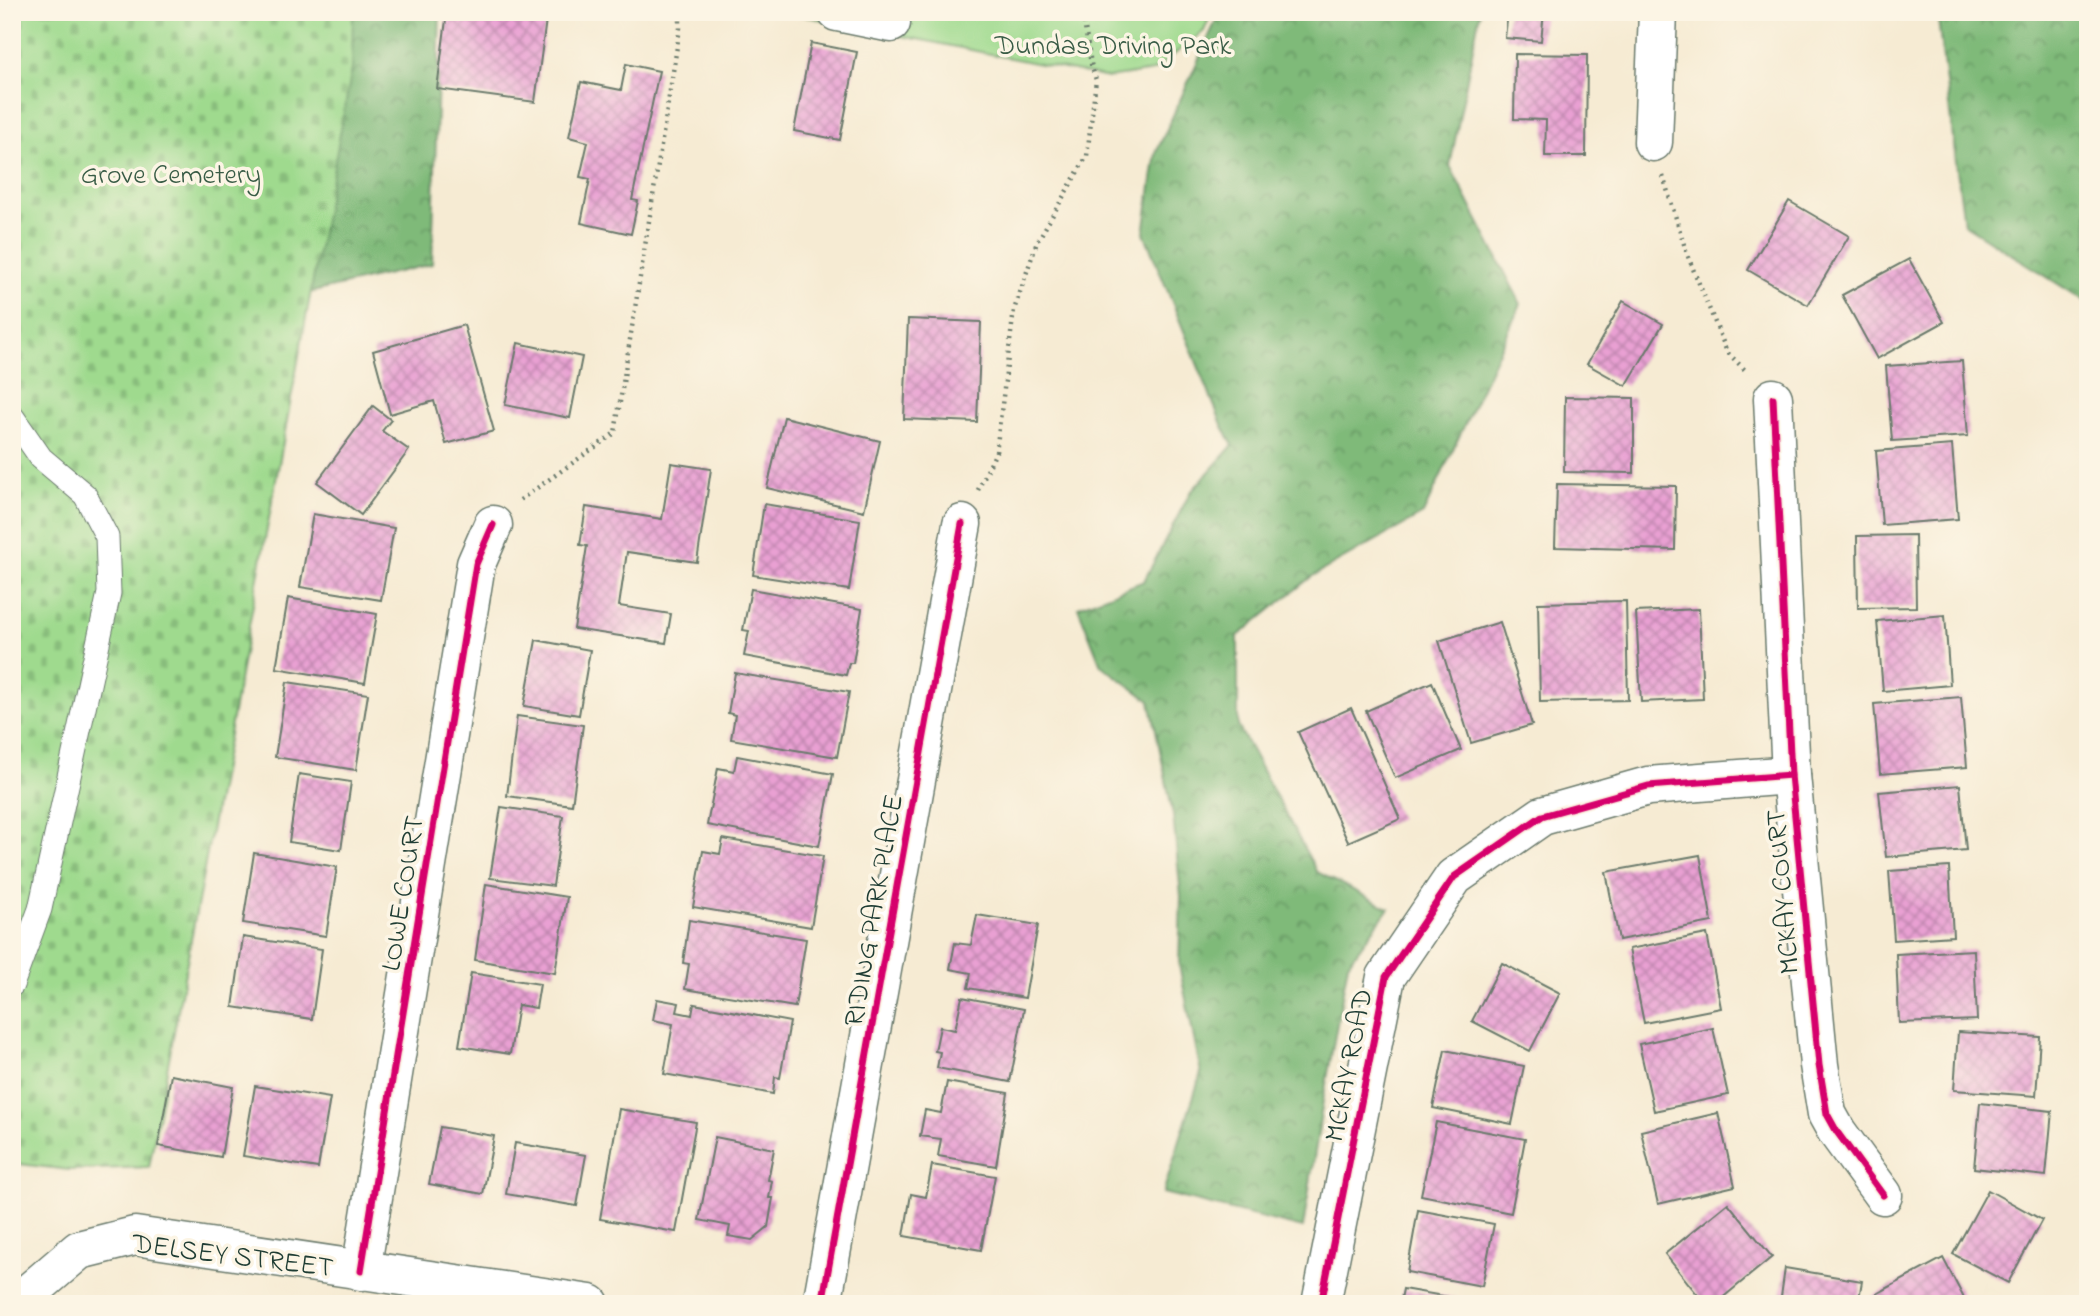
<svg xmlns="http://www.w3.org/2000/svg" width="2100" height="1316" font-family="'Indie Flower',sans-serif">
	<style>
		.forest { fill: url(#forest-crowns); stroke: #4f7c56; stroke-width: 2 }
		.cemetery { fill: url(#cemetery-stones); stroke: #5f8c61; stroke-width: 2 }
		.park { fill: #9fda8e; stroke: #5f8c61; stroke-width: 2 }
		.building { fill: url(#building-cross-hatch) }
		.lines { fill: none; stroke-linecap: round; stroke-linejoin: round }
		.service-casing { stroke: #6a7a6c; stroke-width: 25 }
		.minor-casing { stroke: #6a7a6c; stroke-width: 41 }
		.path { stroke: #6a7a6c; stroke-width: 4.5; stroke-dasharray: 2 5; stroke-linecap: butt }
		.service { stroke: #fff; stroke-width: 23 }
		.minor { stroke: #fff; stroke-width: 38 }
		.cycleway-casing { stroke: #fcf5e5; stroke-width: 11 }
		.cycleway { stroke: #d6006c; stroke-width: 7 }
		.labels { text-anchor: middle; stroke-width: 7; stroke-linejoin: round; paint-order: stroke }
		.park-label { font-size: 28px; fill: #395c46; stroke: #fcf5e5 }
		.street-label { font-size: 28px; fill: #1f3d34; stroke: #fcf5e5 }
	</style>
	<defs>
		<pattern id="forest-crowns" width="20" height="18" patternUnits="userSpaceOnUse" patternTransform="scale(1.75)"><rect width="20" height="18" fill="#7fba79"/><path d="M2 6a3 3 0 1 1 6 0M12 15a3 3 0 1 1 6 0" fill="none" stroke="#679864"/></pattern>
		<pattern id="cemetery-stones" width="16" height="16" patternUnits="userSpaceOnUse" patternTransform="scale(1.75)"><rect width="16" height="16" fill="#9fda8e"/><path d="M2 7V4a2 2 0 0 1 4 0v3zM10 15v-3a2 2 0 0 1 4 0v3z" fill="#88bc7b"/></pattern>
		<pattern id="building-cross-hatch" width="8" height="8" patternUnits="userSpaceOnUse" patternTransform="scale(1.75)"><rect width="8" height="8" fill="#e9a0d3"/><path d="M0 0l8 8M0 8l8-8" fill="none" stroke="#bc84ac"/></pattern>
	</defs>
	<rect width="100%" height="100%" fill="#fcf5e5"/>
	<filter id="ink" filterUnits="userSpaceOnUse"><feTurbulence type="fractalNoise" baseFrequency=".0143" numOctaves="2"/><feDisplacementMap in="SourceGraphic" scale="14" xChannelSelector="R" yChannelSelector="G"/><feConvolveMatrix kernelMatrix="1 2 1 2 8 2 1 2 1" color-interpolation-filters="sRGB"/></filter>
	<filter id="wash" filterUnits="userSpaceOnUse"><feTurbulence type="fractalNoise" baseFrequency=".00686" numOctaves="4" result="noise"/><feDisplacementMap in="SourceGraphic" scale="28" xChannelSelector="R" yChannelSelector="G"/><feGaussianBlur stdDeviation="1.57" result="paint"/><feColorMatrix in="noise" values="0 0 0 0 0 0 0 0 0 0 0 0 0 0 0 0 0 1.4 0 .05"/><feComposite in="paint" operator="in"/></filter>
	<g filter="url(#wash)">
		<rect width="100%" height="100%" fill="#f6ebd3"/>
		<g class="forest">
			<path d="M107,12h333l-8,252 -145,34z"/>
			<path d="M1220,12h260l-30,154 71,138 -98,210 -112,63 -73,59v90l79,146 72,36 -41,56 -25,137 -20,127 -140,-35 38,-120 -22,-108 2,-69 -8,-81 -23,-114 -49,-36 -23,-58 66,-26 46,-88 43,-48 -10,-18 -79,-194 12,-80z"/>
			<path d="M1937,12h151v291l-124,-79z"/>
		</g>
		<path class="cemetery" d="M12,12h341l-1,57 -203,1098 -80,3 -57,-7z"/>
		<path class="park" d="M785,12h427l-8,19 -51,40 -45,7z"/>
		<g id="blocks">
			<g class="building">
				<path d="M447,12h100l-12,90 -98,-13z"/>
				<path d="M1508,12h36l-3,29 -36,-3z"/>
				<path d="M811,43l46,9 -17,88 -46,-9z"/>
				<path d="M1515,54l72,1 -1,101h-41l1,-36 -32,-1z"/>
				<path d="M626,64l33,7 -27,129 6,1 -7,33 -50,-11 9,-44 -10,-2 8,-35 -19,-5 12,-55 40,8z"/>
				<path d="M1789,201l60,35 -41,69 -60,-35z"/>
				<path d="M1909,259l35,63 -67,37 -35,-64z"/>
				<path d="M1623,301l40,23 -37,62 -39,-22z"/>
				<path d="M908,319l73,3 -4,100 -73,-3z"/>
				<path d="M464,325l30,106 -48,13 -12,-43 -44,13 -17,-63z"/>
				<path d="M518,343l64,14 -12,61 -65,-13z"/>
				<path d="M1962,361l6,75 -76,5 -6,-75z"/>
				<path d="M1565,397l69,1v75l-70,-1z"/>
				<path d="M373,406l18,14 -9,11 27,19 -48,65 -44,-33z"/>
				<path d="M784,417l96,24 -16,70 -97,-23z"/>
				<path d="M1952,445l6,74 -76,6 -6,-74z"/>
				<path d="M671,463l40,6 -14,93 -70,-10 -8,54 52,8 -5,29 -92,-14 13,-83 -7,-1 6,-38 76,12z"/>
				<path d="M1557,484l119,2 -1,64 -120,-3z"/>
				<path d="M764,504l96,16 -11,70 -96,-15z"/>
				<path d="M313,514l81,14 -13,72 -81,-13z"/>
				<path d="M1915,535l1,72 -58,1 -1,-72z"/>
				<path d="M751,589l111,20 -9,54h-4l-3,12 -102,-19 5,-25 -6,-1z"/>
				<path d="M288,598l89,16 -12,69 -89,-15z"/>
				<path d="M1626,601l2,99 -88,2 -2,-99z"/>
				<path d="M1699,609l4,90 -62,3 -5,-90z"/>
				<path d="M1945,615l5,70 -67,6 -6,-70z"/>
				<path d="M1500,622l32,103 -61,18 -32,-102z"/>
				<path d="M536,640l54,10 -11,65 -55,-9z"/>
				<path d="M735,673l114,19 -12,65 -106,-18 4,-24 -7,-2z"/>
				<path d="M287,682l81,12 -12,76 -81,-13z"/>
				<path d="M1432,682l29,68 -66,28 -29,-67z"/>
				<path d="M1961,697l6,70 -87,7 -6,-70z"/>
				<path d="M1351,708l49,111 -52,23 -50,-110z"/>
				<path d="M517,716l66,9 -11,80 -65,-9z"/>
				<path d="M737,756l96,18 -14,72 -112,-21 11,-57 16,3z"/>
				<path d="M299,774l52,8 -10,68 -52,-8z"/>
				<path d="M1960,785l6,65 -80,7 -7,-65z"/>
				<path d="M501,807l62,9 -10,70 -63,-8z"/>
				<path d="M723,839l100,17 -12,71 -118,-20 10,-56 17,3z"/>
				<path d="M254,853l83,14 -11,69 -83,-13z"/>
				<path d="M1700,855l12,67 -93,18 -13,-68z"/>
				<path d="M1949,867l4,69 -59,4 -5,-69z"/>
				<path d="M486,884l81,13 -12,76 -80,-13z"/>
				<path d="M977,915l61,10 -13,73 -57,-10 3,-15 -21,-4 5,-26 16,2z"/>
				<path d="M689,920l117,19 -11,68 -110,-18 4,-25 -6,-1z"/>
				<path d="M1707,934l14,74 -77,15 -15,-74z"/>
				<path d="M243,937l79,12 -10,70 -79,-12z"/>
				<path d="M1974,950l3,70 -78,3 -3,-69z"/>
				<path d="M1502,963l58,30 -30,58 -58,-30z"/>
				<path d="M471,973l69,11 -4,24 -18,-3 -8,49 -51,-8z"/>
				<path d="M962,997l62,12 -14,73 -73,-14 3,-16 -5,-1 5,-24 15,3z"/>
				<path d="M657,999l22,4 -2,9 15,3 2,-11 96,18 -10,56 -5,-1 -2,17 -109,-20 9,-50 -20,-4z"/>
				<path d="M1713,1028l15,67 -74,16 -15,-67z"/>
				<path d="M1958,1032l82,5 -4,59 -82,-6z"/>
				<path d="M1445,1050l79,16 -12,58 -79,-16z"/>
				<path d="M171,1075l62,12 -12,70 -63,-11z"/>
				<path d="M947,1082l61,11 -12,73 -58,-10 3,-17 -21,-3 5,-26 16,3z"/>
				<path d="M255,1086l75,12 -12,70 -75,-12z"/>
				<path d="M1980,1103l72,8 -6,65 -72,-8z"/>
				<path d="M619,1109l77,13 -20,110 -76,-13z"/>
				<path d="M1718,1113l17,73 -77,18 -17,-73z"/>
				<path d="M1436,1122l89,17 -14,74 -90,-18z"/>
				<path d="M440,1127l54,9 -11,58 -54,-10z"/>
				<path d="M715,1137l59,12 -6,31 4,1 -3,17h4l-5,29 -16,13 -24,-4 2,-10 -31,-6z"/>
				<path d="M515,1143l71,12 -9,51 -71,-12z"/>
				<path d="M932,1165l63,11 -14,74 -77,-14 7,-42 15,3z"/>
				<path d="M1988,1190l54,30 -34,63 -55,-29z"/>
				<path d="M1728,1203l44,54 -57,47h-10l-40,-50z"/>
				<path d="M1418,1210l76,14 -12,62 -75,-14z"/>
				<path d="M1943,1258l24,46h-92l-4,-7z"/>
				<path d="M1785,1268l77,13 -4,23h-78z"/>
				<path d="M1403,1289l75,13v2h-78z"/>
			</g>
		</g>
	</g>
	<g filter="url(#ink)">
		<use href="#blocks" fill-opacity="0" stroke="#6a7a6c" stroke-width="2"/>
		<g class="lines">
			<defs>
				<path id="service" d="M12,416l29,42 44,37 22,42 2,56 -69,316 -28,76"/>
				<g id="minor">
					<path d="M837,12l54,11"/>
					<path d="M1653,142l5,-130"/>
					<path d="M1773,398l18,377 28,290 8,49 10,18 46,63"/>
					<path d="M361,1271l115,-707 17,-39"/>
					<path d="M22,1304l8,-12 49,-42 56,-14 455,68"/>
					<path d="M822,1304l140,-780"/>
					<path d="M1321,1304l65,-327 68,-100 88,-61 106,-30 143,-11"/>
				</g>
			</defs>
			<use href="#service" class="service-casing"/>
			<use href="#minor" class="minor-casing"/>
			<g class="path">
				<path d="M1663,176l24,78 40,98 20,20"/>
				<path d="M978,490l18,-38 18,-142 23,-68 50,-86 9,-76 -5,-16 -8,-48 -3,-4"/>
				<path d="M520,500l95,-67 65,-405v-16"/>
			</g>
			<use href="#service" class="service"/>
			<use href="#minor" class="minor"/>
			<defs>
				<g id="cycleway">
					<path d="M1773,398l18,377 28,290 8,49 10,18 46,63"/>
					<path d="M361,1271l115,-707 17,-39"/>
					<path d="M822,1304l140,-780"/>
					<path d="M1321,1304l65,-327 68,-100 88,-61 106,-30 143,-11"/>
				</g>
			</defs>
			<use href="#cycleway" class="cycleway-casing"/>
			<use href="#cycleway" class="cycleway"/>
		</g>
	</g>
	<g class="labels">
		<g class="park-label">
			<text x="1113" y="54">Dundas Driving Park</text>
			<text x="171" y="183">Grove Cemetery</text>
		</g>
		<g class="street-label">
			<text transform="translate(1781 892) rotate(-95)" y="10">MCKAY COURT</text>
			<text transform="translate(401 893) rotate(-81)" y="10">LOWE COURT</text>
			<text transform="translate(872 910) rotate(-80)" y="10">RIDING PARK PLACE</text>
			<text transform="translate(1347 1065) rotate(-79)" y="10">MCKAY ROAD</text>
			<text transform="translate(233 1254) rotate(7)" y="10">DELSEY STREET</text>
		</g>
	</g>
	<rect width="2100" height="1316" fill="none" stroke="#fcf5e5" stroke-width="42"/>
</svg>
